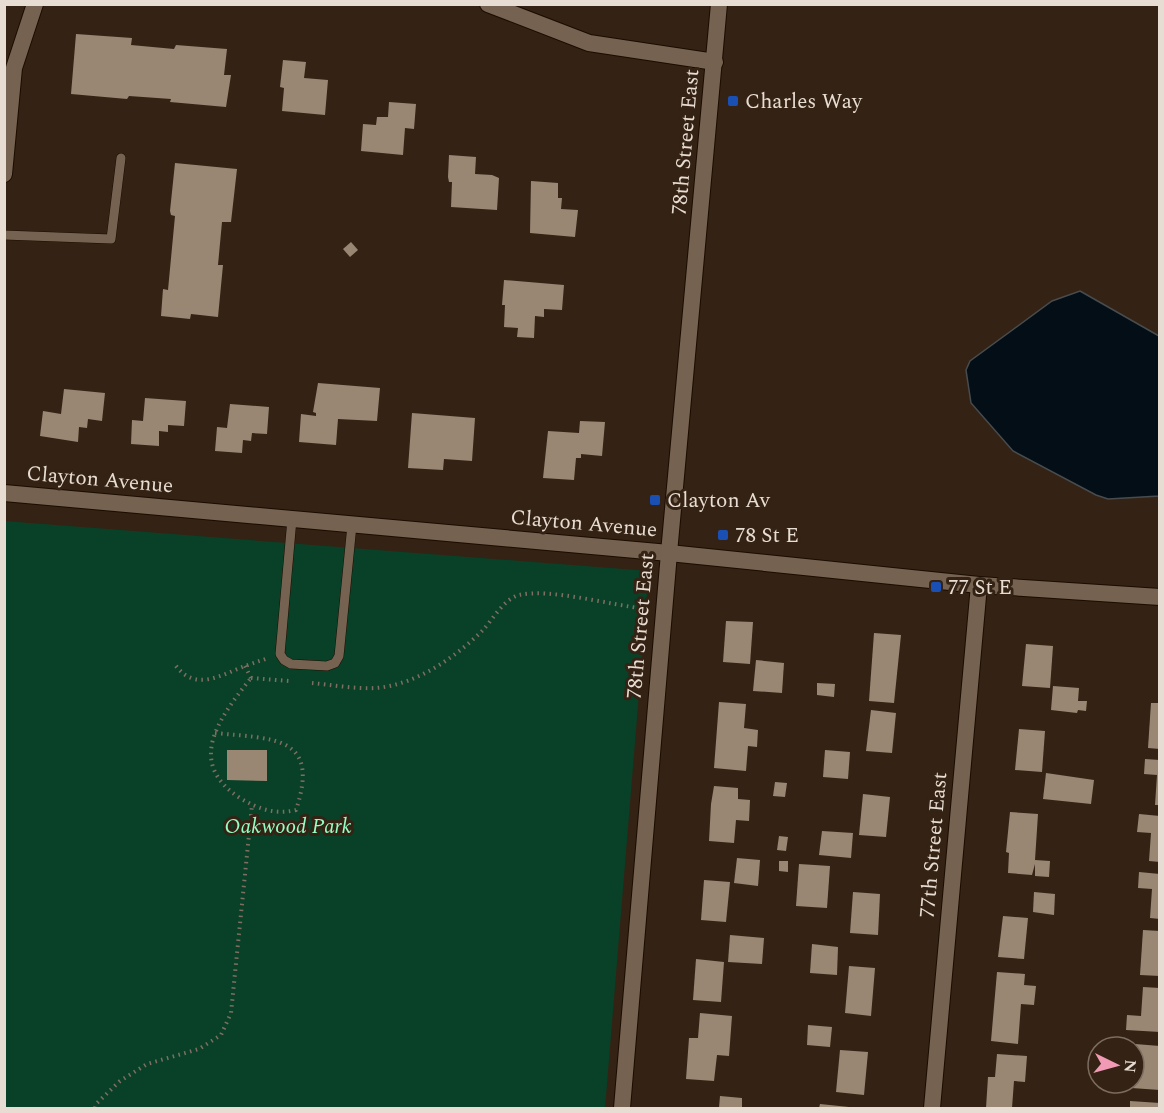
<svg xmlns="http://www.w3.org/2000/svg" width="1164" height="1113" font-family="Spectral,serif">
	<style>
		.green { fill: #094128 }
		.water { fill: #030e16; stroke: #484c4f; stroke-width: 1.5 }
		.building { fill: #998773 }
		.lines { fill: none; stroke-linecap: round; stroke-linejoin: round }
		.service-casing { stroke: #1b0c01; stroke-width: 10 }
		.minor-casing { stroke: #1b0c01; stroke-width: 18 }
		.path { stroke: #7e6f62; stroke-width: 4; stroke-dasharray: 1.5 4.5; stroke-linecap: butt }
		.service { stroke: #756250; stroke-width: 9 }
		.minor { stroke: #756250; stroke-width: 16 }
		.transit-dot { fill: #1a4fb4; stroke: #342314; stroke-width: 2 }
		.labels { text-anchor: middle; stroke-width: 6; stroke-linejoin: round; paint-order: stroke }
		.poi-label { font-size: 21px; fill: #e8ddd3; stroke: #342314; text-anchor: start }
		.street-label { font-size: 21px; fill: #e8ddd3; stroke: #342314 }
		.park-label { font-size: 21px; font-style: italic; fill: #95fec4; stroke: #342314 }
	</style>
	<rect width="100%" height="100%" fill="#342314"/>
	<path class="green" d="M4,521l645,50 -44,537h-600z"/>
	<path class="water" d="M1080,291l79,45v160l-51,3 -12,-4 -83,-44 -42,-48 -5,-33 4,-9 82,-60z"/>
	<g class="building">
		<path d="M76,34l56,4 -1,7 43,4 2,-4 51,4 -3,26h7l-5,32 -56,-5 1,-3 -42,-3 -2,3 -56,-5z"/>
		<path d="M283,60l23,2 -2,16 24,2 -3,35 -43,-4 2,-23 -4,-1z"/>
		<path d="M389,102l27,2 -2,25 -9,-1 -2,27 -42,-4 2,-27 13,1 1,-8h11z"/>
		<path d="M449,155l27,2 -1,17 17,1 7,3 -2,32 -46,-3 1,-25h-3l-1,-5z"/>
		<path d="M175,163l62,6 -6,53h-9l-4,43h5l-5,52 -27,-3 -1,5 -29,-3 2,-27 5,1 7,-74 -4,-1 -1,-4z"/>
		<path d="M531,181l27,2v15h4l-1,11 17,1 -3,27 -45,-4z"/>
		<path d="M351,242l7,8 -8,7 -7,-8z"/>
		<path d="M504,280l60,5 -2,25 -18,-1v8l-9,-1 -1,22 -17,-1 1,-9 -14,-1 1,-22h-3z"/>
		<path d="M318,383l62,5 -3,33 -39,-2 -2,26 -37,-3 2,-28 15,2v-3l-3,-1z"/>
		<path d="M64,389l41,4 -3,28 -14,-2 -1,9 -8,-1 -1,15 -38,-6 3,-25 18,3z"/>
		<path d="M145,398l41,3 -2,25 -16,-1v7l-9,-1v15l-28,-2 1,-24 11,1z"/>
		<path d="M230,404l39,3 -2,27 -15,-1 -1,8 -8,-1 -1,13 -27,-2 2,-24 10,1z"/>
		<path d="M412,413l63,5 -3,43 -28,-2 -1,11 -35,-2z"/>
		<path d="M580,421l25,1 -3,34 -21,-2v4h-5l-2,22 -31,-2 5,-47 31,2z"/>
		<path d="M726,621l27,1 -3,42 -27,-2z"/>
		<path d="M874,633l27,2 -7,68 -25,-2z"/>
		<path d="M1026,644l27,2 -3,42 -28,-2z"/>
		<path d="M756,660l28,3 -2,30 -29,-2z"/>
		<path d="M817,683l18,1 -1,13 -17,-2z"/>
		<path d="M1053,686l26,2 -1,13h9l-1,10 -8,-1 -1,3 -26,-3z"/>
		<path d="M719,702l27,2 -2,24 14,2 -1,17 -9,-1 -2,25 -32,-3z"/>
		<path d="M1151,703h9v46l-12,-1z"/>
		<path d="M871,710l25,3 -4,40 -26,-2z"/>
		<path d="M1019,729l26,2 -3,41 -27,-2z"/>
		<path d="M227,750h40v31l-40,-1z"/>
		<path d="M825,750l25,2 -2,27 -25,-2z"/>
		<path d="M1145,759l15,1v45h-5l2,-30 -13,-1z"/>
		<path d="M1046,773l48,7 -3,24 -48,-5z"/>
		<path d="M775,782l12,1 -2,14 -12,-1z"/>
		<path d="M714,786l24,2v11l12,1 -1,21 -13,-1 -2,23 -25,-2 2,-37z"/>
		<path d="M863,794l27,3 -4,40 -27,-2z"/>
		<path d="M1010,812l28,2 -3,46 15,1 -1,16 -14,-1v-12l-3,11 -24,-2 1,-20 -3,-1z"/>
		<path d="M1139,814l21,2v46l-11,-1 2,-28 -14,-1z"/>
		<path d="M822,831l31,2 -2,25 -32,-3z"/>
		<path d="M779,836l9,1 -2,14 -9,-1z"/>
		<path d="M737,858l23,2 -2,26 -24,-3z"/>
		<path d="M779,861h9v11l-9,-1z"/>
		<path d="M799,864l31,2 -3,42 -31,-2z"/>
		<path d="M1139,872l21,2v45l-10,-1 2,-29 -14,-1z"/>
		<path d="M704,880l26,2 -4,40 -25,-2z"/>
		<path d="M853,892l27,2 -2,41 -28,-2z"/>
		<path d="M1034,892l21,2 -1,21 -21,-3z"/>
		<path d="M1003,916l25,2 -4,41 -26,-2z"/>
		<path d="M1143,930l17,1v45l-20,-1z"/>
		<path d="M730,935l34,3 -2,26 -34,-2z"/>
		<path d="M812,944l26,3 -1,28 -27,-2z"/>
		<path d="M696,959l28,3 -3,40 -28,-2z"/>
		<path d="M849,966l26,2 -4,48 -26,-3z"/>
		<path d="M997,972l28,2 -1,11 12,1 -2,19 -13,-1 -3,40 -27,-3z"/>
		<path d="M1143,987l17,1v44l-34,-2 1,-15 14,1z"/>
		<path d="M700,1013l32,3 -3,40 -12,-1 -3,26 -28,-2 3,-41h9z"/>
		<path d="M808,1025l24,2 -2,20 -23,-2z"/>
		<path d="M1135,1044l25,2v44l-43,-3 1,-4h16z"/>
		<path d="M840,1050l28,2 -4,43 -28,-3z"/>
		<path d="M997,1054l30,2 -2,26 -11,-1 -2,27h-26l2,-31h7z"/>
		<path d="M720,1096l22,2v10h-23z"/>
		<path d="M1130,1101l30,2v5h-30z"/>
		<path d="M820,1104l29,3v1h-30z"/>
	</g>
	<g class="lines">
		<defs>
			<g id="service">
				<path d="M4,235l107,4 10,-81"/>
				<path d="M292,519l-12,135 4,6 7,4 36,2 8,-3 4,-7 13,-131"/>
			</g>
			<g id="minor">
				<path d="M488,4l101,39 126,19"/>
				<path d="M4,174l10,-106 21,-64"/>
				<path d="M4,493l665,60 310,32 181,12"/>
				<path d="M622,1108l47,-555 50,-549"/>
				<path d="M932,1108l47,-523"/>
			</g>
		</defs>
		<use href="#service" class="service-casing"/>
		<use href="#minor" class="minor-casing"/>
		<g class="path">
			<path d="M176,666c20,26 45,9 69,0 8,-3 15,-5 23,-8"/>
			<path d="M245,666l6,12"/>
			<path d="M251,678l38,3"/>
			<path d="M312,683c20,2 43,6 64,5 39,-3 79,-30 107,-58 10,-11 21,-31 36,-35 31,-7 92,10 127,14"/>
			<path d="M215,733c58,6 106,2 81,77 -21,5 -38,-1 -56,-12 -56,-36 -19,-82 11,-120"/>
			<path d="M95,1108l1,-4 24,-23 27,-17 52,-15 22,-14 10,-22 21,-208"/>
		</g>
		<use href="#service" class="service"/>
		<use href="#minor" class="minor"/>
	</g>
	<g class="transit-dot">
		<rect x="727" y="95" width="12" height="12" rx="3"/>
		<rect x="649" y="494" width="12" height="12" rx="3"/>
		<rect x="717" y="529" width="12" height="12" rx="3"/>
		<rect x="930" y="581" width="12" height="12" rx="3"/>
	</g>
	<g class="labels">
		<g class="poi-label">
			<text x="745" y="108">Charles Way</text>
			<text x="667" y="507">Clayton Av</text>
			<text x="735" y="542">78 St E</text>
			<text x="948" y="594">77 St E</text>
		</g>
		<g class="street-label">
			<text transform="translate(685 142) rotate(-85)" y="7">78th Street East</text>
			<text transform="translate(100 479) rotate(5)" y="7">Clayton Avenue</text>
			<text transform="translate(584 523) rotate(5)" y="7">Clayton Avenue</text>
			<text transform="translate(640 626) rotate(-85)" y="7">78th Street East</text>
			<text transform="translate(933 845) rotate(-85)" y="7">77th Street East</text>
		</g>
		<g class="park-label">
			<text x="288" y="833">Oakwood Park</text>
		</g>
	</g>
	<rect width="1164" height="1113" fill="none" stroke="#e8ddd3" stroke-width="12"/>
	<g transform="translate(1116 1065) rotate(95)"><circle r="28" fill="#342314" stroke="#7c6d60" stroke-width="1.5"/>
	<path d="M0-4.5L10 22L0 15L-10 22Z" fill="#f09ab5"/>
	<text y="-9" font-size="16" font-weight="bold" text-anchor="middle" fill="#e8ddd3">N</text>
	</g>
</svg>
